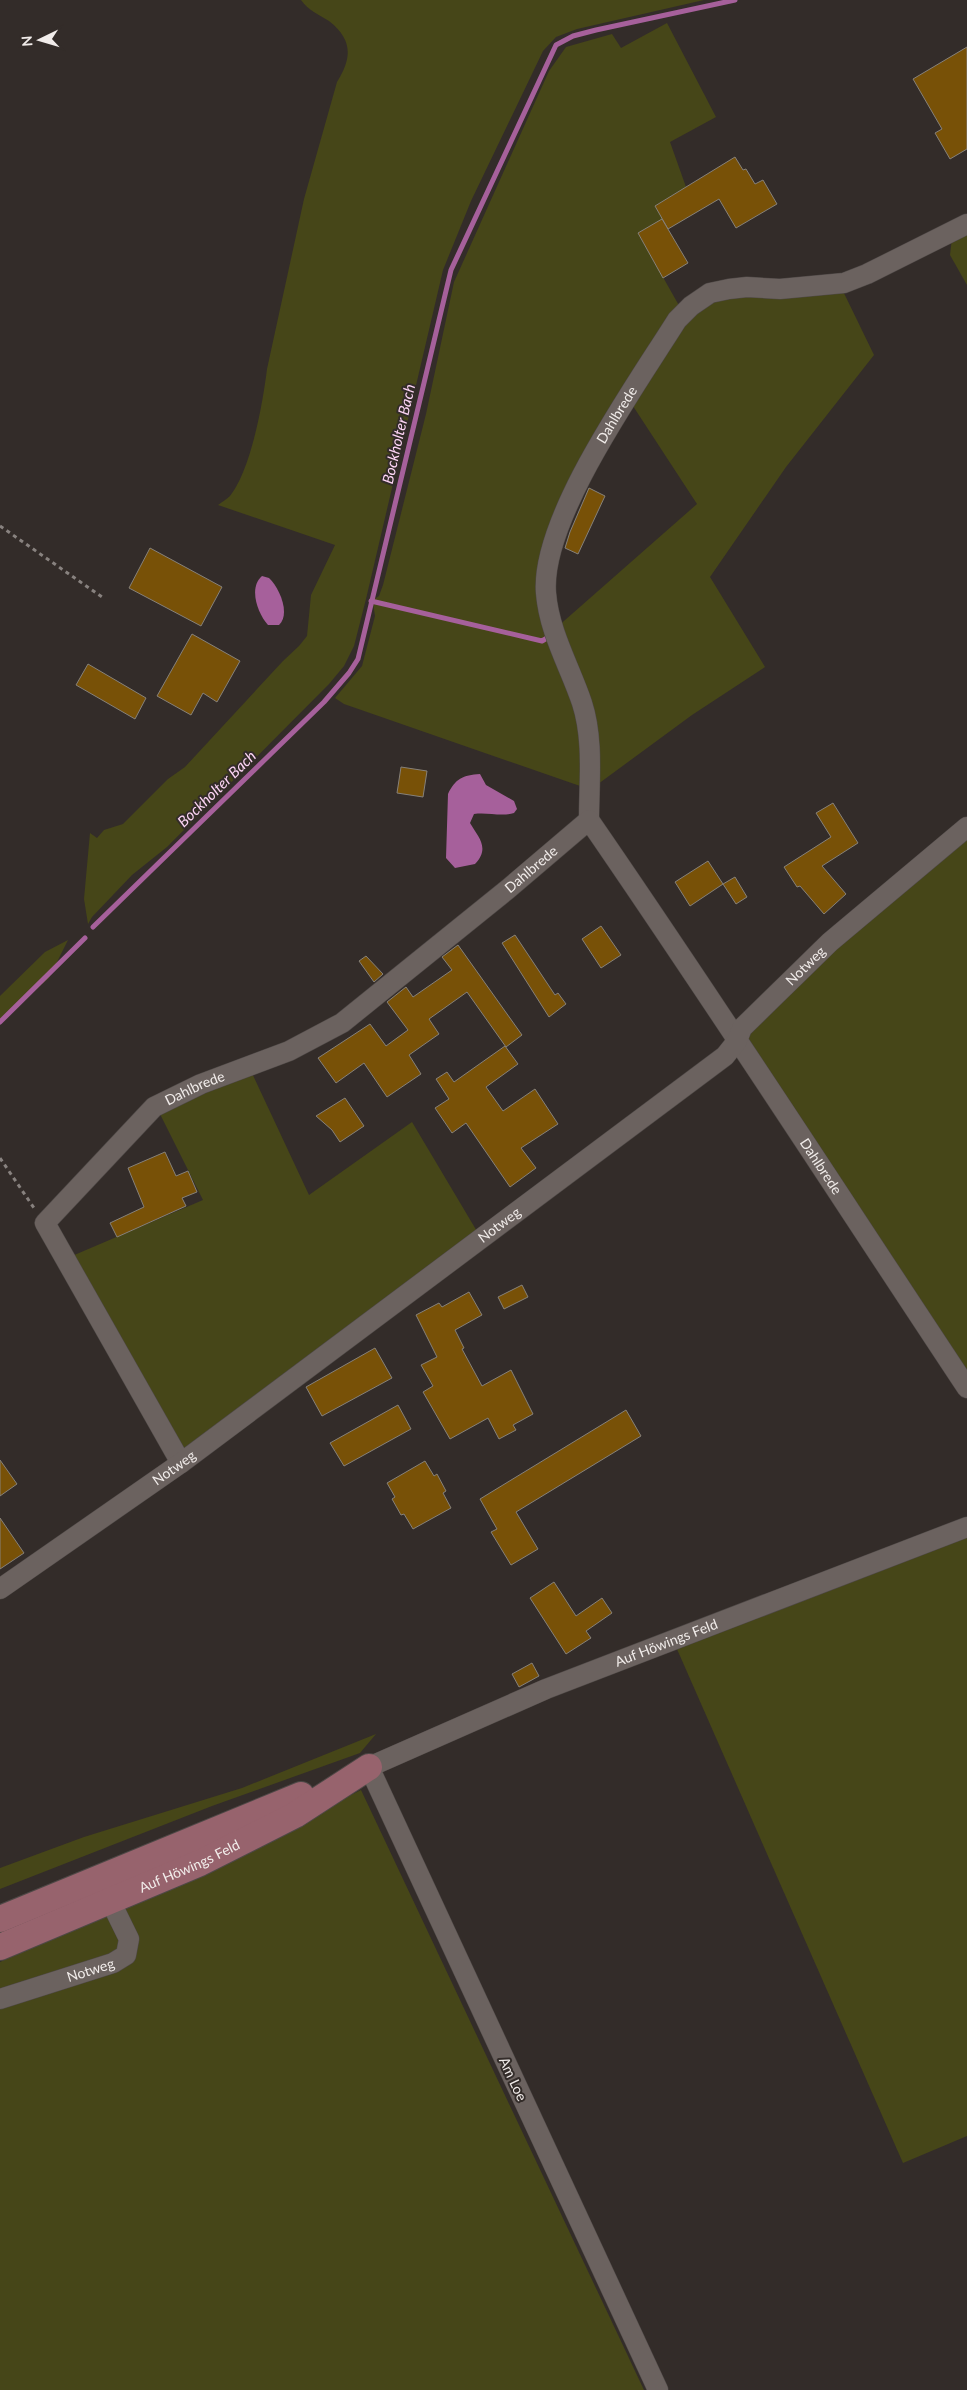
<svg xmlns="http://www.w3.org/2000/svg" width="967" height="2390" font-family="Lato,sans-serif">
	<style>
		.green { fill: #464618 }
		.water { fill: #a6609b }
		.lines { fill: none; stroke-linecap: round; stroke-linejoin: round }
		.stream { stroke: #a6609b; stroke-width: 5 }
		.building { fill: #785107; stroke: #86817a }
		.minor-casing { stroke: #4e4846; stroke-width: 21 }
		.major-casing { stroke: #4e4846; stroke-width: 28 }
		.path { stroke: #88827f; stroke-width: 3; stroke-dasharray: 4 4; stroke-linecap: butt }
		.minor { stroke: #6b625f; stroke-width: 20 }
		.major { stroke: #97636d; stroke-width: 26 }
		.labels { text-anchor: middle; stroke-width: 4; stroke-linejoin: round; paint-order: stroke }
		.street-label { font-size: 14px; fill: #f1ecea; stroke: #332c29 }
		.water-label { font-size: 15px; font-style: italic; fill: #fdd5f5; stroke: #332c29 }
	</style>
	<rect width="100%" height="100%" fill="#332c29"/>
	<g class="green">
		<path d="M301,0h403l-127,29 -21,8 -13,14 -72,150 -28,69 -77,329 -12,47 -10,20 -15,18 -162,163 -35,28 -40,42 -4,7 -4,-25 6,-66 7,5 7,-8 19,-6 45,-45 17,-12 98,-106 16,-15 8,-10 4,-41 24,-50 -117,-40c4,-3 9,-6 12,-9 21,-26 33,-94 37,-127l37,-170 33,-117c15,-24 16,-42 -8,-61 -10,-6 -21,-11 -28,-21z"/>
		<path d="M667,23l49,94 -46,25 16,45 -31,19 8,13 -25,14 43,76 -55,82 -88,206 41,126 4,64 -239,-83 -9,-6 27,-32 13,-50 -2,-13 169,39 7,-3 -6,1 -170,-40 6,-4 4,-11 43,-171 28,-132 95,-211 17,-24 46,-13 9,14z"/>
		<path d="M967,230v55l-17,-30 2,-17z"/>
		<path d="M841,287l33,68 -88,112 -76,110 55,90 -73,48 -98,72 -38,-159 141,-124 -66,-101 41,-71 43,-34z"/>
		<path d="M967,834v552l-226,-345 4,-13z"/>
		<path d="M68,940l-19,38 -49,43v-25l45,-44z"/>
		<path d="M251,1071l58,124 103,-73 66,111 -295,217 -111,-194 131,-56 -45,-90z"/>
		<path d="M967,1527v609l-64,27 -230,-523z"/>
		<path d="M376,1734l-16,19 -148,53 -212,83v-21l84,-31 158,-49z"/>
		<path d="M361,1790l283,600h-644v-428l151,-66z"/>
	</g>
	<g class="water">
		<path d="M262,576l7,2c10,9 22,36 10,47h-11c-10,-11 -20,-37 -6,-49z"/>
		<path d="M480,774l6,11 28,16 3,8 -3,4c-13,4 -26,-1 -40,1l-4,9c9,15 20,25 5,41l-20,4 -9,-10 2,-64c7,-15 15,-19 32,-20z"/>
	</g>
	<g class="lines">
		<g class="stream">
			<path d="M371,601l171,40 5,-3"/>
			<path d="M93,927l231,-225 25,-29 9,-14 93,-389 105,-225 17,-9 23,-6 139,-30"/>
			<path d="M0,1022l85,-84"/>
		</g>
	</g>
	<g class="building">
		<path d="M967,47v102l-17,10 -15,-26 7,-4 -29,-50z"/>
		<path d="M735,157l8,13 3,-1 9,15 8,-4 14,24 -41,24 -17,-29 -51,30 -13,-23z"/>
		<path d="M662,219l26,44 -25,15 -25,-45z"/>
		<path d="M589,488l16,8 -27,58 -13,-6 5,-16z"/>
		<path d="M150,548l72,39 -21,39 -72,-38z"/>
		<path d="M192,634l48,27 -23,41 -14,-9 -12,22 -34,-19z"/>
		<path d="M88,664l58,34 -11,21 -59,-34z"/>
		<path d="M401,767l26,4 -4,26 -26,-4z"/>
		<path d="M833,803l25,40 -36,23 24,28 -22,20 -24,-28 -3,1 -13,-20 47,-30 -15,-24z"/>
		<path d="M708,861l15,23 -33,22 -15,-24z"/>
		<path d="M735,877l12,20 -11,7 -13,-20z"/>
		<path d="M601,926l20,29 -20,13 -19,-29z"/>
		<path d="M515,935l40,60 3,-2 8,11 -17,13 -47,-74z"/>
		<path d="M458,945l64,90 -16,12 -39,-55 -38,27 10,15 -30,21 12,19 -34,23 -23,-34 -28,20 -18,-25 52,-34 16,22 22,-16 -21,-28 19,-15 7,10 39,-27 -10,-13z"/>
		<path d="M366,956l17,18 -9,8 -15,-21z"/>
		<path d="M505,1046l13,18 -32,23 17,24 32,-22 23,35 -37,24 15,20 -26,19 -44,-64 -14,10 -17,-25 14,-9 -13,-20 11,-7 7,10z"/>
		<path d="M345,1098l19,28 -24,16 -8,-12 -16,-14z"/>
		<path d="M165,1152l11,24 12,-5 9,21 -15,6 4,8 -69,31 -7,-14 34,-16 -16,-39z"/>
		<path d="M522,1285l6,12 -24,12 -6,-12z"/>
		<path d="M469,1292l13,23 -27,15 9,18 -2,1 20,37 29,-16 22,44 -20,11 3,5 -17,9 -11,-21 -38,21 -27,-47 10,-6 -12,-21 16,-8 -21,-42 23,-12 3,4z"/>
		<path d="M375,1348l17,30 -70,38 -16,-29z"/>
		<path d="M398,1405l13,24 -67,37 -14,-23z"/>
		<path d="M626,1410l15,26 -125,76 22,37 -27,16 -20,-33 6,-3 -17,-30z"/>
		<path d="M0,1460l17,24 -17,12z"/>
		<path d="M425,1461l9,15 3,-2 9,17 -3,2 8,15 -38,21 -9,-15 -3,1 -9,-16 3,-2 -8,-14z"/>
		<path d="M0,1518l24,35 -24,16z"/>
		<path d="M554,1582l22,34 26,-18 10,15 -26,18 5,7 -25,16 -36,-56z"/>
		<path d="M532,1663l7,13 -20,11 -7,-13z"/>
	</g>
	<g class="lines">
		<defs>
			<g id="minor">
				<path id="s1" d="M589,820c0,-38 5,-80 -7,-117 -12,-36 -33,-71 -36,-110 -6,-74 91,-209 131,-273l14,-14 19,-13 19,-4 18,-2 33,2 64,-6 23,-9 100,-50"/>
				<path id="s2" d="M181,1463l-136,-240 109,-116 47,-23 88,-33 53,-28 166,-134 81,-69c129,187 252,378 378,568"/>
				<path id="s3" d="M0,1589l181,-126 544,-407 12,-15 5,-13 88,-86 137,-115"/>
				<path id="s4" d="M0,1999l113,-36 13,-8 3,-16 -25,-51"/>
				<path id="s5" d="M658,2390l-289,-623 177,-78 421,-162"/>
			</g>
			<g id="major">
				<path d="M0,1919l301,-124"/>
				<path id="s6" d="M0,1947l200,-84 95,-48 74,-48"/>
			</g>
		</defs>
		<use href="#minor" class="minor-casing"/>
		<use href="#major" class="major-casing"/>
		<g class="path">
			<path d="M0,526l102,71"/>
			<path d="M0,1158l34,50"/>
		</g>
		<use href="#minor" class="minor"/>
		<use href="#major" class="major"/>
	</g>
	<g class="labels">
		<g class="street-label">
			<text dy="5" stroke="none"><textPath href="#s1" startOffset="428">Dahlbrede</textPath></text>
			<text dy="5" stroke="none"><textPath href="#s2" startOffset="885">Dahlbrede</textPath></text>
			<text dy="5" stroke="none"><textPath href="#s3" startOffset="1022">Notweg</textPath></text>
			<text dy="5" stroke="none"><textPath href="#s2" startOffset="480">Dahlbrede</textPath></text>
			<text dy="5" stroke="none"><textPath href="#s2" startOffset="1378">Dahlbrede</textPath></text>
			<text dy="5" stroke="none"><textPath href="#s3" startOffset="618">Notweg</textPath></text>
			<text dy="5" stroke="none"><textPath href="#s3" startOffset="212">Notweg</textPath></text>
			<text dy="5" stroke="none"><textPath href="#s5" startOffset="1009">Auf Höwings Feld</textPath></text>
			<text dy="5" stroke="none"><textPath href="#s6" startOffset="206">Auf Höwings Feld</textPath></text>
			<text dy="5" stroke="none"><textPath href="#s4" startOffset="95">Notweg</textPath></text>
			<text transform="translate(513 2079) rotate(65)" y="5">Am Loe</text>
		</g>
		<g class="water-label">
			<text transform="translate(399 434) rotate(-77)" y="5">Bockholter Bach</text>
			<text transform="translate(217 789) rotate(-44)" y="5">Bockholter Bach</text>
		</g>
	</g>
	<g transform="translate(40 40) rotate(265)" stroke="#332c29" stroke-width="4" paint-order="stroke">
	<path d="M0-4L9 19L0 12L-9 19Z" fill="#f1ecea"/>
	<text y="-8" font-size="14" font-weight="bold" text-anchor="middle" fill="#f1ecea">N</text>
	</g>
</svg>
